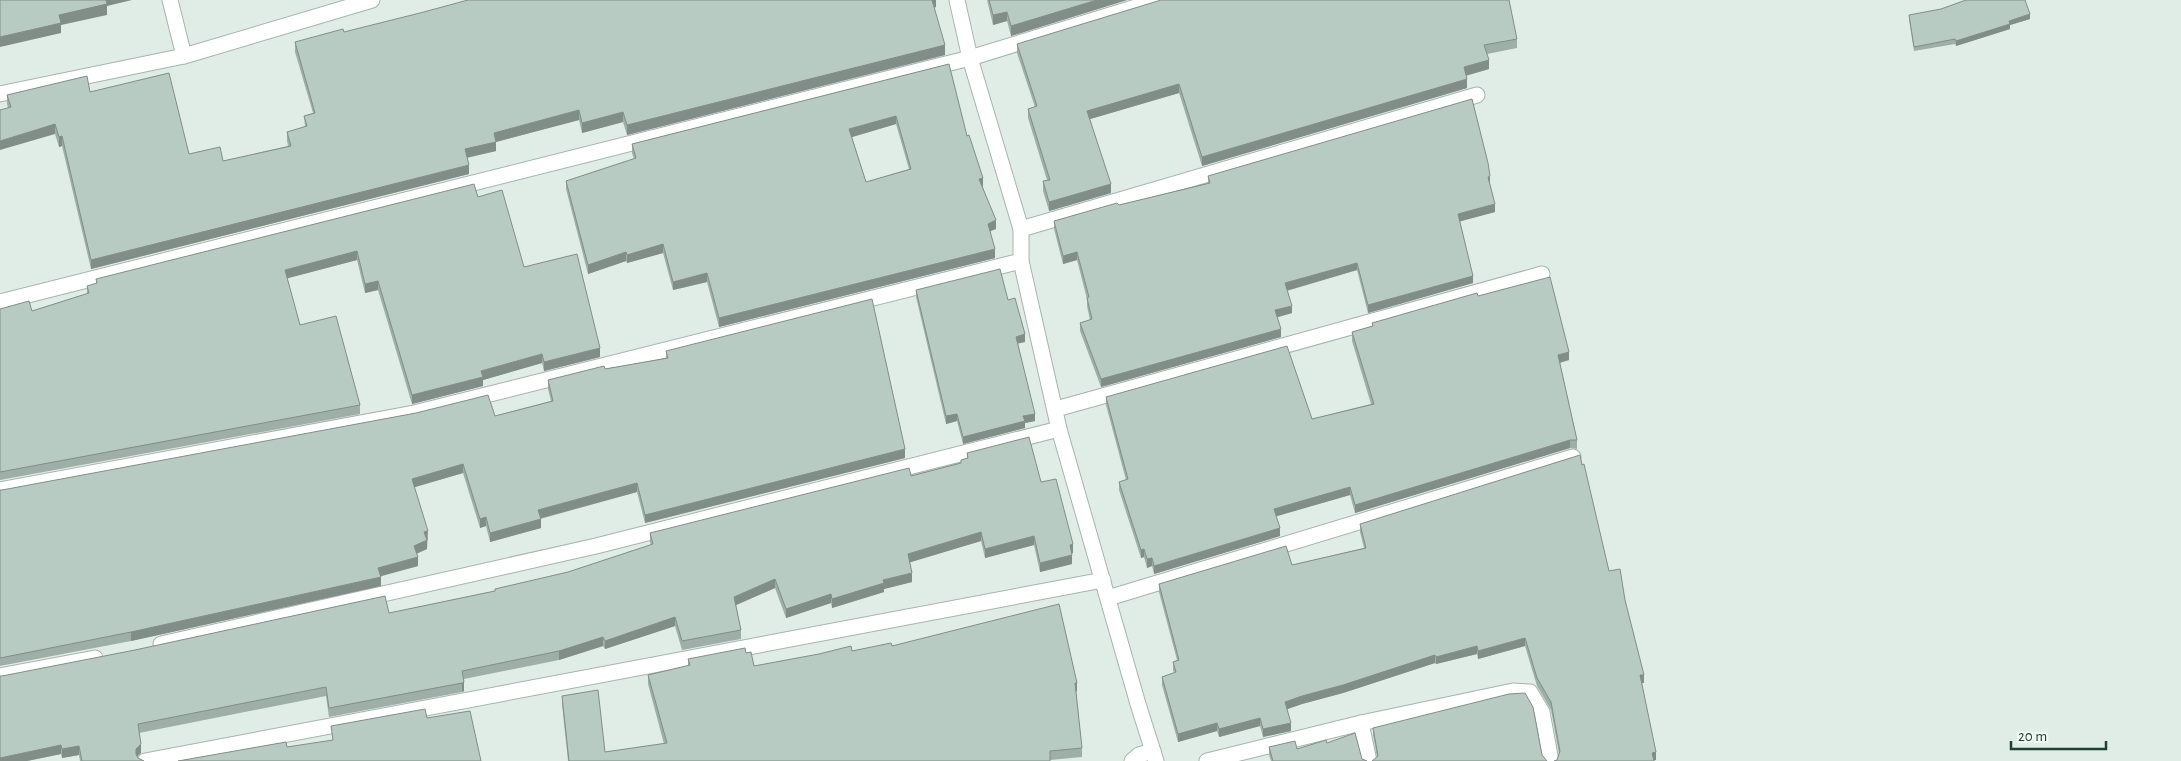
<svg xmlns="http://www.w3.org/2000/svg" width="2181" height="761" font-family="'Alegreya Sans',sans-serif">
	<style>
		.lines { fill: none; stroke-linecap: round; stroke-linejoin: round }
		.street-casing { stroke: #a2b6ae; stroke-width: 17 }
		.street { stroke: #fff; stroke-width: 15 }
		.wall { fill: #9eafa7; fill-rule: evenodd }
		.shaded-wall { fill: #818e88 }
		.building { fill: #b8cbc2; stroke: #818e88; fill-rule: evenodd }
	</style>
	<rect width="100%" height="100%" fill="#e0ede7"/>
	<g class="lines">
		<defs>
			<g id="street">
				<path d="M170,0l14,56"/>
				<path d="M957,0l13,58 51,171v32l38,168 79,275 18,57"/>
				<path d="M0,94l184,-38 188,-56"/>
				<path d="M1021,229l456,-134"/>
				<path d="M0,302l970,-244 189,-58"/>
				<path d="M1056,409l486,-135"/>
				<path d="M0,490l414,-77 607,-152"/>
				<path d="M1108,598l465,-141"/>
				<path d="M161,644l435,-98 463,-117"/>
				<path d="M0,676l95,-18"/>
				<path d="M1361,723l8,38"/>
				<path d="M145,761l958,-181"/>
				<path d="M1132,761l7,-6 14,-4"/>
				<path d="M1207,761l154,-38 152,-32 17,1 12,20 9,49"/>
			</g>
		</defs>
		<use href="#street" class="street-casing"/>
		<use href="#street" class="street"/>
	</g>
	<g class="wall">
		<path d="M936,0v7l-2,1 11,47 -318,80 -4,-13 -41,11 -3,-13 -83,22v9l-29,7 2,16 -378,95 -29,-123 -3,1 -4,-13 -47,-26 -1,-4v-9l83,-3 99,62 34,7 65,-15 -1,-5v-9l18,-5 -1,-11 9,-3 -18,-61v-10l49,-10z"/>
		<path d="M987,0h140l-116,36 -4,-15 -14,4z"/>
		<path d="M1909,15l121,4 -20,6v4l-54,17 -1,-2 -41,7 -5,-32z"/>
		<path d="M1517,39v9l-30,6 2,15 -23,7 1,12 -265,78 -23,-73 -89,26 21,74 -62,18 -6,-20v-10l4,-1 -19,-62v-9l7,-2 -18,-54v-9z"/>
		<path d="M949,64l18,72 29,93 -6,2 5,27 -276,69 -12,-45 -34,8 -10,-37 -36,10 -1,-2 -38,13 -22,-85v-8l68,-22 -2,-6v-9zM896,124l13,45 -43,13 -14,-45z"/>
		<path d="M1208,176l282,8 5,28 -35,9 13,62 -105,30 -11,-43 -70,21 5,22 -15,4 4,20 -180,50 -21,-56v-8l10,-3 -3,-14v-7l-10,-39 -14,4 -9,-35v-8l154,-38z"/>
		<path d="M478,197l46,70 76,90 -56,14 -2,-8 -59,17v6l-71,18 -34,-114 -13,3 -8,-33 -70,18 13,47 60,80v9l-360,66v-171l32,2 55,-17v-8l9,-2v-5z"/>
		<path d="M916,290l92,10 17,42 -7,1 17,78 -10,2v5l-62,16 -6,-23 -11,3 -30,-127z"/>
		<path d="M1478,296l91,64 -9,3 17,77v9l-7,-1 -215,65 -5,-18 -74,21 4,20 -126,38 -2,-8 -5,2 -3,-11 -3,1 -22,-68v-8l7,-2 -20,-75v-8l206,22 59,-15 -19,-63v-9l20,-6v-3z"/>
		<path d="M666,351l239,107 -260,65 -8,-31 -97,27 1,9 -51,14 -4,-16 -6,2 -17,-55 -49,14 14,53h-1v9l-10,4 1,13 -38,10 1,10 -250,55 -131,25v-176h2l493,-74 56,-15 -3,-12v-9l57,-11 61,-11z"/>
		<path d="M967,453l74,29 32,71h-1v11l-32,8 -6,-27 -49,13 -4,-17 -71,21 2,20 -28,7v3l-52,16 -1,-5 -45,15 -11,-30 -39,17 5,25v9l-59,11 -7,-24 -70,23 -2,-3 -44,14 -95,19v12l-2,1 -133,25 -3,-21 -187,37 2,20 -4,4 1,1 6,3h-64l-1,-6 -17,3 -1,-4 -34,7h-27l2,-85 387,-63 106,-22 73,-19 83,-27 -1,-3v-9l261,-57 50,-13v-3l6,-1z"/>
		<path d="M1360,524l249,47 16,29 19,83h-2l14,77h-99l2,-6 -8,-44 -14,-24 -12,-40 -47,13 -1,-5 -41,10 -1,-1 -92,30 -41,11 -15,5 4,22 -28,6 -3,-11 -41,11 -2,-6 -39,11 -16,-57v-8l12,-4 -1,-3v-8l4,-2 -18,-68v-8l133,-19 72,-17 -4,-16z"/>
		<path d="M892,646l185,45 -1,1 6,56v9l-32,3v1h-482l-6,-57v-8l43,56 59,-8 -16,-60v-9l40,-9v-7l58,-6 8,13 98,-15z"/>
		<path d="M1373,728l169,27 -165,2 -4,-22z"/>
		<path d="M1327,743l40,18h-96l-2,-6v-8l28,2z"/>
	</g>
	<g class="shaded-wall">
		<path d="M105,0h27l-25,6v9l-46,10v8l-61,14v-10l59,-22z"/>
		<path d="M932,0h4v7l-4,1z"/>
		<path d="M1097,0h30l-116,36v-10z"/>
		<path d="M1007,12v9l-14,4v-10z"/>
		<path d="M2030,14v5l-20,6v4l-54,17v-5l53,-20z"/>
		<path d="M945,45v10l-318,80v-10z"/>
		<path d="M1489,60v9l-25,7v-9z"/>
		<path d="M1467,79v9l-265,78v-9z"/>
		<path d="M1179,84v9l-92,27v-9z"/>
		<path d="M579,110v10l-83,22v9l-31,7v-9l29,-16z"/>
		<path d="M623,112v10l-41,11v-10z"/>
		<path d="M896,116v8l-47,14v-9z"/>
		<path d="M55,124v10l-55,16v-9z"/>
		<path d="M62,136v10l-3,1v-10z"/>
		<path d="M469,165v9l-378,95v-9z"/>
		<path d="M1490,176v8h-2v-7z"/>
		<path d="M983,178v8l-4,1v-8z"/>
		<path d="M1111,184v9l-62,18v-9z"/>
		<path d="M1495,204v8l-37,10v-8z"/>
		<path d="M996,220v9l-8,3v-8z"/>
		<path d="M663,244v9l-36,10v-8z"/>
		<path d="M995,249v9l-276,69v-9z"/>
		<path d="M357,251v9l-72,19v-9z"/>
		<path d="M626,252v9l-38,13v-9z"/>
		<path d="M1077,252v8l-14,4v-8z"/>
		<path d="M1357,263v7l-72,21v-8z"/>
		<path d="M707,273v9l-34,8v-8z"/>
		<path d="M1473,276v7l-105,30v-8z"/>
		<path d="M378,281v9l-13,3v-9z"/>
		<path d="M1292,306v7l-17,5v-8z"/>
		<path d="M1281,329v8l-180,50v-8z"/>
		<path d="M1025,334v8l-9,2v-7z"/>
		<path d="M600,348v9l-56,14v-9z"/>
		<path d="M1569,352v8l-11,3v-8z"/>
		<path d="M542,354v9l-59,17v6l-71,18v-9l69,-24z"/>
		<path d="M957,414v7l-11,3v-8z"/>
		<path d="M1035,414v7l-10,2v5l-62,16v-7l60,-21z"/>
		<path d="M1570,440v8l-215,65v-8z"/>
		<path d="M905,449v9l-260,65v-8z"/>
		<path d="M463,464v9l-51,15v-9z"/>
		<path d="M637,483v9l-99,27v-9z"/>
		<path d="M1350,487v8l-76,22v-8z"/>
		<path d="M486,517v9l-6,2v-9z"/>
		<path d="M541,519v9l-51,14v-9z"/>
		<path d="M1280,528v8l-126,38v-8z"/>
		<path d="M428,531l-1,18 -13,6v-9l10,-14z"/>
		<path d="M981,532v9l-73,22v-9z"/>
		<path d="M1034,536v9l-49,13v-9z"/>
		<path d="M1073,544v9l-3,1v-9z"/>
		<path d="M1144,549v8l-3,1v-8z"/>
		<path d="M1072,555v9l-32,8v-9z"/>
		<path d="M418,557v9l-40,11v-9z"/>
		<path d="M1152,558v8l-5,2v-9z"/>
		<path d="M912,573v9l-28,7v3l-52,16v-9l51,-19z"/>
		<path d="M381,577v9l-250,55v-9z"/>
		<path d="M775,579v9l-41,18v-9z"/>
		<path d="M831,594v9l-45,15v-9z"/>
		<path d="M675,617v9l-70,23v-8z"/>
		<path d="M603,637v9l-44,14v-9z"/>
		<path d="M1525,638v8l-47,13v-8z"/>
		<path d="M1477,646v8l-41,10v-7z"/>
		<path d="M1435,655v8l-92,30 -41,11 -17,6v-8l17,-6z"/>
		<rect x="1640" y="675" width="4" height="8"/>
		<path d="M464,682v9l-2,1v-9z"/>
		<path d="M1075,683h2v8l-2,1z"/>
		<path d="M1260,718v8l-41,11v-8z"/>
		<path d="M1217,723v8l-39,11v-8z"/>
		<path d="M1291,723v8l-28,6v-8z"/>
		<path d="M141,744v9l-5,4v4v-12z"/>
		<path d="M61,745v9l-34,7h-27v-3z"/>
		<path d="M79,746v9l-17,3v-9z"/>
		<path d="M1656,752v8l-4,1v-8z"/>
	</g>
	<g class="building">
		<path d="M0,0h106l1,4 -48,11 2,8 -61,14z"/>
		<path d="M468,0h464l13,45 -318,80 -4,-13 -41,11 -3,-13 -85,23 2,9 -31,7 4,16 -378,95 -29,-124 -3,1 -4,-13 -55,17v-31l11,-3 -4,-12 80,-19 3,16 79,-19 20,81 31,-7 3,14 68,-15 -4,-14 20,-6 -3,-10 11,-3 -20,-71 48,-13 1,3 76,-19z"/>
		<path d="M989,0h108l-86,26 -4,-14 -14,3z"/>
		<path d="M1161,0h348l8,39 -33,6 5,15 -25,7 3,12 -265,78 -23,-73 -92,27 24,73 -62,18 -6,-21 7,-1 -22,-71 9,-3 -20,-62z"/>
		<path d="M1966,0h59l5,14 -21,7 1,3 -54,17 -1,-2 -41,8 -5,-32 32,-6z"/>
		<path d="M949,64l18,72 2,-1 14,43 -4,1 17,41 -8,4 7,25 -276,69 -12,-45 -34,9 -10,-38 -36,11 -1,-3 -38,13 -22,-84 70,-23 -4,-14zM896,116l15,53 -45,13 -17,-53z"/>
		<path d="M1472,99l16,64 2,13 -2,1 7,27 -37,10 15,62 -105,29 -11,-42 -72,20 7,23 -17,4 6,19 -180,50 -21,-56 12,-4 -5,-21 2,-1 -12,-45 -14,4 -9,-35 63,-18 2,2 91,-22 -2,-7z"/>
		<path d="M474,184l4,13 24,-7 22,77 53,-13 23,94 -56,14 -2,-8 -61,17 2,6 -71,18 -34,-114 -13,3 -8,-33 -72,19 15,55 36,-9 24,89 -360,67v-163l29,-8 3,10 57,-18 -2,-7 10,-3 -1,-4z"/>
		<path d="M1000,269l8,31 7,-2 10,36 -9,3 19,77 -12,2 2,5 -62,16 -6,-23 -11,2 -30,-126z"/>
		<path d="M1550,277l19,75 -11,3 19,85h-7l-215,65 -5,-18 -76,22 6,19 -126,38 -2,-8 -5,1 -3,-10 -3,1 -22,-68 9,-3 -22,-82 181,-51 25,73 62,-15 -22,-72 21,-6 -1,-3 105,-30 1,3z"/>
		<path d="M872,299l33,150 -260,66 -8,-32 -99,27 3,9 -51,14 -4,-16 -6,2 -17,-55 -51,15 16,52 -4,1 3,8 -13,6 4,11 -40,11 3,9 -250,55 -131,26v-168h2l414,-77 72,-18 7,21 58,-15 -5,-21 56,-14 1,3 63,-11 -2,-7z"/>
		<path d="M1029,437l12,45 15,-3 17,65 -3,1 2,10 -32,8 -6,-27 -49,13 -4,-17 -73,22 4,19 -29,7 1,3 -52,16 -1,-5 -45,15 -11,-30 -41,18 7,33 -59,11 -7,-24 -70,24 -2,-4 -44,14 -97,20 2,11 -2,1 -133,25 -3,-21 -188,37 3,20 -5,5v5l2,4 6,3h-62l-3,-15 -17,3 -1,-4 -61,13v-82h2l133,-26 250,-54 4,17 106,-22v-2l73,-17 85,-28 -3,-11 259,-65 2,8 50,-13v-3l7,-2 -1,-5z"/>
		<path d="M1580,455l2,10 2,-1 25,107 11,-2 5,31 19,75h-4l16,77 -4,1 2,8h-100l3,-1 3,-9 -9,-49 -14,-24 -12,-40 -47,13 -1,-5 -41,11 -1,-2 -92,30 -41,11 -17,6 6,21 -28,6 -3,-11 -41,11 -2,-6 -39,11 -16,-57 14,-5 -3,-10 6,-2 -20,-76 127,-38 6,19 74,-17 -6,-24z"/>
		<path d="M1059,604l18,79h-2l7,65 -32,3v10h-481l-7,-65 36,-6 7,62 62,-9 -19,-68 42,-10 -2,-6 57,-11 1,5 5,-1 3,14 65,-12 32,-8 1,5 39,-8 1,3z"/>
		<path d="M1525,693l8,14 9,48 5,6h-175l6,-5 -5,-28 136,-34z"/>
		<path d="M425,709l2,9 43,-7 11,50h-303l108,-19 1,5 46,-7 -2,-14z"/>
		<path d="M1355,733l7,26 5,2h-94l-4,-14 26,-6 2,8 29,-9 1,3z"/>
	</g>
	<path d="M2011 741v8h95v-8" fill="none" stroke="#1f4035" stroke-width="2.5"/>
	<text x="2018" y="741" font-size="15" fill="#1f4035" stroke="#f1f9f5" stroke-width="4" paint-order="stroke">20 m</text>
</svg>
